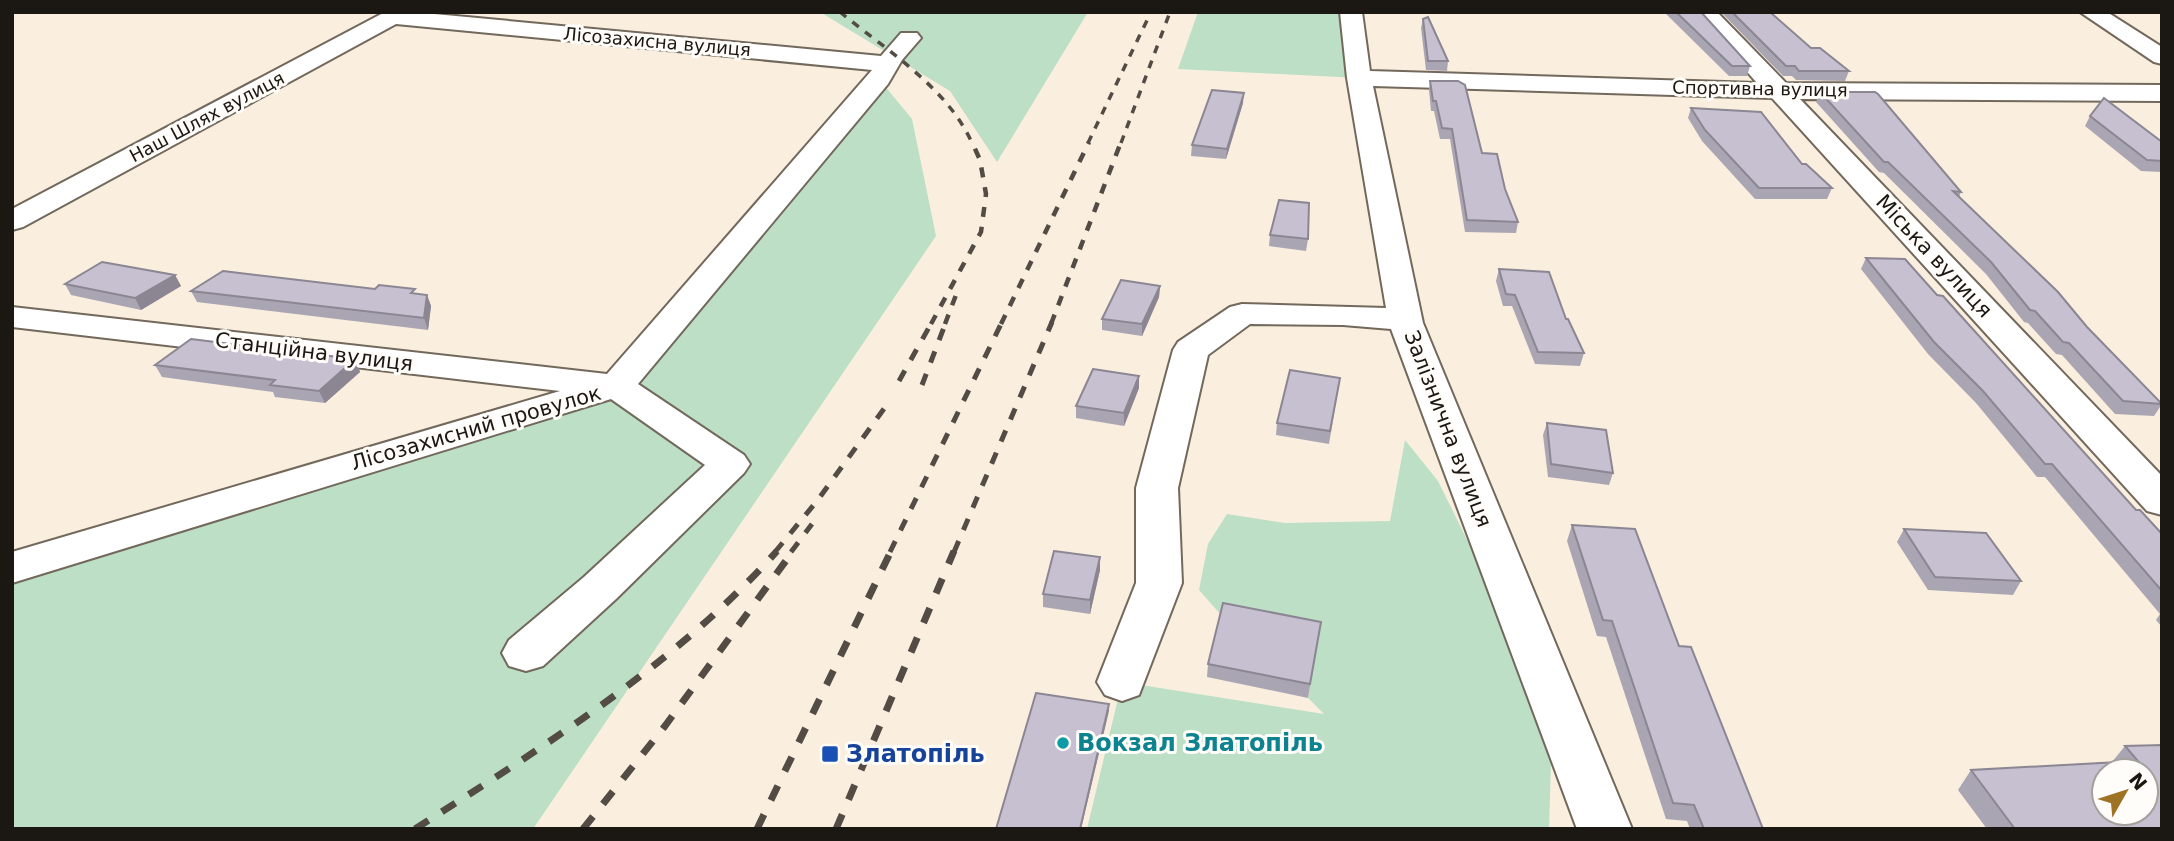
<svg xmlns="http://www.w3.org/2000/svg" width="2174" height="841" font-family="'DejaVu Sans',sans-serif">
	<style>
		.green { fill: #bcdfc6 }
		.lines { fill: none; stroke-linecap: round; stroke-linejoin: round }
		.minor-casing { stroke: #72685b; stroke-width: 4 }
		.minor { fill: #fff; fill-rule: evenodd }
		.rail-far3 { stroke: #524c45; stroke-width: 3.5; stroke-dasharray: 8 8; stroke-linecap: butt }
		.rail-far2 { stroke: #524c45; stroke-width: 4.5; stroke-dasharray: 10 10; stroke-linecap: butt }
		.rail-far1 { stroke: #524c45; stroke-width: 5; stroke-dasharray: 12 12; stroke-linecap: butt }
		.rail { stroke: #524c45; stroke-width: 7; stroke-dasharray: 16 16; stroke-linecap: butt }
		.wall { fill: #aaa5b3 }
		.shaded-wall { fill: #8b8692 }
		.building { fill: #c6c0d0; stroke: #8b8692; stroke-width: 2; fill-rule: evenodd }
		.culture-dot { fill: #0f9aa8; stroke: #fffdfa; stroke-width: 2.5 }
		.transit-dot { fill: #1a4fb4; stroke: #fffdfa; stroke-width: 2.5 }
		.labels { text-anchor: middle; stroke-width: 6; stroke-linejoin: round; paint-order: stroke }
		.far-street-label { font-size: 18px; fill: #1b1712; stroke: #fffdfa }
		.street-label { font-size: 21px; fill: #1b1712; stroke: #fffdfa }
		.near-culture-label { font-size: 24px; font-weight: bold; fill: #0d838f; stroke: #fffdfa; text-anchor: start }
		.near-transit-label { font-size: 24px; font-weight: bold; fill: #164399; stroke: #fffdfa; text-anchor: start }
	</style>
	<rect width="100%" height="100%" fill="#faeedf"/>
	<g class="green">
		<path d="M820,12h268l-91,150 -47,-71z"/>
		<path d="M1198,12h153l8,66 -181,-9z"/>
		<path d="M879,79l33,40 24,117 -403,593h-521v-261l604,-182z"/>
		<path d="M1405,440l33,41 42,85 71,197 -2,66h-462l35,-147 202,32 -16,-16 11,-63 -97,-19 -23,-26 9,-46 19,-30 58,9 105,-2z"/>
	</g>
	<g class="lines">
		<defs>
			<g id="minor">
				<path d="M385,12h28l468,44 20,-23h16l4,5 -19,22 -14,24 -250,300 106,71 6,9 -6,9 -128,126 -73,67 -17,5 -17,-5 -7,-13 7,-13 75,-63 121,-112 -94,-66 -599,184v-31l548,-161 -548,-64v-20l595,67 265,-304 -476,-46 -373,203 -11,3v-21z"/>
				<path d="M1340,12h22l8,59 387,12 -63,-71h23l69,71 376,2v16l-362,-2 362,377v39l-15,-4 -375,-413 -399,-12 50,237 209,506h-55l-186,-500 -48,-4 -93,-1 -42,31 -30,133 4,95 -43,112 -17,6 -17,-6 -8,-13 39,-99v-95l37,-138 5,-8 52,-35 12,-3 144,4 -39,-230z"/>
				<path d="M2080,12h27l55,35v17l-8,-2z"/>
			</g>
		</defs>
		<use href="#minor" class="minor-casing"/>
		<use href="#minor" class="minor"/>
		<g class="rail-far3">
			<path d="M840,12c46,38 107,75 132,131"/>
			<path d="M1088,143l63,-131"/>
			<path d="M1121,143l49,-131"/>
		</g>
		<g class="rail-far2">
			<path d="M931,324l50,-92 5,-38 -6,-34 -8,-18"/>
			<path d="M945,324l14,-37"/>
			<path d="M1001,324l88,-182"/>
			<path d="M1051,324l70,-182"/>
		</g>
		<g class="rail-far1">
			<path d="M899,381l33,-59"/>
			<path d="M922,385l24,-63"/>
			<path d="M775,552l42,-51 69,-95"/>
			<path d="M791,552l21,-28"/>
			<path d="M890,552l112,-230"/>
			<path d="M954,552l98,-230"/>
		</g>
		<g class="rail">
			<path d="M415,829c128,-82 260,-164 362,-278"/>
			<path d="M583,829l82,-103 128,-175"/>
			<path d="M757,829l134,-278"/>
			<path d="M836,829l118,-278"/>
		</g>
	</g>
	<g class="wall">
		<path d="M1664,12h37l49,54 -3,10h-18z"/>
		<path d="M1721,12h49l41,36 38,23 -4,10 -49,-1 -4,-4h-9z"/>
		<path d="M1423,19l25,42 -1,10 -21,-1 -5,-42z"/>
		<path d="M1430,81l52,72 23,36 13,33 -2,11 -51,-1 -15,-93h-10l-6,-28h-3l-2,-21z"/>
		<path d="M1820,92l141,100 -2,5 203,207 -8,12 -39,-2 -53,-59 -6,-1 -28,-31 -4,-1 -38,-48 -102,-101 -5,-1 -63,-70z"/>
		<path d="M1243,103l-17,56 -35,-3 1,-11z"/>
		<path d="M1691,108l111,56 30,24 -5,11h-72l-53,-58 -14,-23z"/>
		<path d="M2090,116l72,26v30l-21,-1 -56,-45z"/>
		<path d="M1270,235l38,4 -2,12 -37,-5z"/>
		<path d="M1866,258l71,37 199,215 26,24v93l-6,-7 4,-6 -115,-137h-8l-61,-74 -48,-49 -67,-85z"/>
		<path d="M1499,269l67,50 18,34 -4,13 -45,-2 -23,-58h-9l-7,-25z"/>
		<path d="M175,275l6,11 -40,24 -70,-15 -6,-11z"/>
		<path d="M1160,286l-1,11 -17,39 -40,-6v-11z"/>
		<path d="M191,291l226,3 10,1 4,11 -3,24 -231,-28z"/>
		<path d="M355,359l5,13 -35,31 -50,-6 -2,-5 -111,-15 -7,-12z"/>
		<path d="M1139,376v12l-15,38 -48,-8v-12z"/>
		<path d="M1340,378l-11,66 -53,-9 1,-12z"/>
		<path d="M1547,423l66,50 -4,12 -61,-8 -5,-42z"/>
		<path d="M1572,525l107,121 84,183h-73l-3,-8 -21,-2 -60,-182 -9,-1 -30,-95z"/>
		<path d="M1904,529l117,52 -8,14 -85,-5 -31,-48z"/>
		<path d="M1100,557v13l-10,44 -47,-7v-13z"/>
		<path d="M1321,622l-13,76 -101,-21 1,-13z"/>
		<path d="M2162,745v84h-175l-29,-39 13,-20 141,-8 13,-16z"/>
	</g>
	<g class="shaded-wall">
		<path d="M1244,93l-1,10 -17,56 1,-10z"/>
		<path d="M175,275l6,11 -40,24 -6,-12z"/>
		<path d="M1160,286l-1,11 -17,39v-12z"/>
		<path d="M427,295l4,11 -3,24 -4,-12z"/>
		<path d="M355,359l5,13 -35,31 -6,-12z"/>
		<path d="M1139,376v12l-15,38v-13z"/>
		<path d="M1100,557v13l-10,44v-14z"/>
		<path d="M1109,704v7l-28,118h-1z"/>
	</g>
	<g class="building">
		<path d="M1676,12h25l49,54h-18z"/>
		<path d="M1732,12h38l41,36h9l29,23h-50l-4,-5h-9z"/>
		<path d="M1428,17l20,44h-20l-5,-42z"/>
		<path d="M1430,81h28l7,4 17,68 15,1 8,35 13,33 -51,-2 -15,-91 -10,-1 -6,-27h-3z"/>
		<path d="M1212,90l32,3 -17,56 -35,-4z"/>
		<path d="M1820,92h55l3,2 83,98 -8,-1 105,101 29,35 75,77 -39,-3 -54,-58 -6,-1 -28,-31 -5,-1 -39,-48 -103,-100h-4z"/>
		<path d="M2104,98l58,44v19l-15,-1 -57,-44z"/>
		<path d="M1691,108l70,4 41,52h4l26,24h-73l-54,-58z"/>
		<path d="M1279,200l30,3 -1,36 -38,-4z"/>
		<path d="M1866,258l39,1 32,36 6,1 193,214h4l22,24v57l-110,-127h-7l-62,-73 -49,-49z"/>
		<path d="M102,262l73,13 -40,23 -70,-14z"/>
		<path d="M1499,269l50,3 17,47h2l16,34 -46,-1 -23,-57 -9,-1z"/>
		<path d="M223,271l152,18 4,-4 36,4 -4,4 16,2 -3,23 -233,-27z"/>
		<path d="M1121,280l39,6 -18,38 -40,-5z"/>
		<path d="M191,339l164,20 -36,32 -49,-6 5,-5 -120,-15z"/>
		<path d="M1093,369l46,7 -15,37 -48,-7z"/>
		<path d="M1290,370l50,8 -10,53 -53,-8z"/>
		<path d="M1547,423l59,7 7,43 -62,-9z"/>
		<path d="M1572,525l63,4 44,117 12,1 72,182h-59l-10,-24 -21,-2 -61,-182 -9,-1z"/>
		<path d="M1904,529l82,4 35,48 -86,-4z"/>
		<path d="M1054,551l46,6 -10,43 -47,-6z"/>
		<path d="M1223,603l98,19 -11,62 -102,-20z"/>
		<path d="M1036,693l73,11 -29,125h-84z"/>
		<path d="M2162,745v84h-147l-44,-59 167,-9 -13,-15zM2104,771h42v42h-42z"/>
	</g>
	<circle class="culture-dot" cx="1063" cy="743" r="7"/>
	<rect class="transit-dot" x="821" y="745" width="18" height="18" rx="3.5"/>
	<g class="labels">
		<g class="far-street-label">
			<text transform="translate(657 42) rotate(5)" y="6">Лісозахисна вулиця</text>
			<text transform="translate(1760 89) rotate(1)" y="6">Спортивна вулиця</text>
			<text transform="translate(207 117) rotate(-28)" y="6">Наш Шлях вулиця</text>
		</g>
		<g class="street-label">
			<text transform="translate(1934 256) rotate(47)" y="7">Міська вулиця</text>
			<text transform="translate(314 352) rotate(7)" y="7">Станційна вулиця</text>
			<text transform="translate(476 428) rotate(-16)" y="7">Лісозахисний провулок</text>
			<text transform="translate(1448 429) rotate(69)" y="7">Залізнична вулиця</text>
		</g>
		<g class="near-culture-label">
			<text x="1077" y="751">Вокзал Златопіль</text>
		</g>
		<g class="near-transit-label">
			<text x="846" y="762">Златопіль</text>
		</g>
	</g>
	<rect width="2174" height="841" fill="none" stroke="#1b1712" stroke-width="28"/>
	<g transform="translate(2125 792) rotate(51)"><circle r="33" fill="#fffdfa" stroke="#a4a19d" stroke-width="2"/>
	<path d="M0-5L12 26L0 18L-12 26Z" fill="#9f7324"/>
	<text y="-10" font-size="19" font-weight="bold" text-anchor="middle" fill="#1b1712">N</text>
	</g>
</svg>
